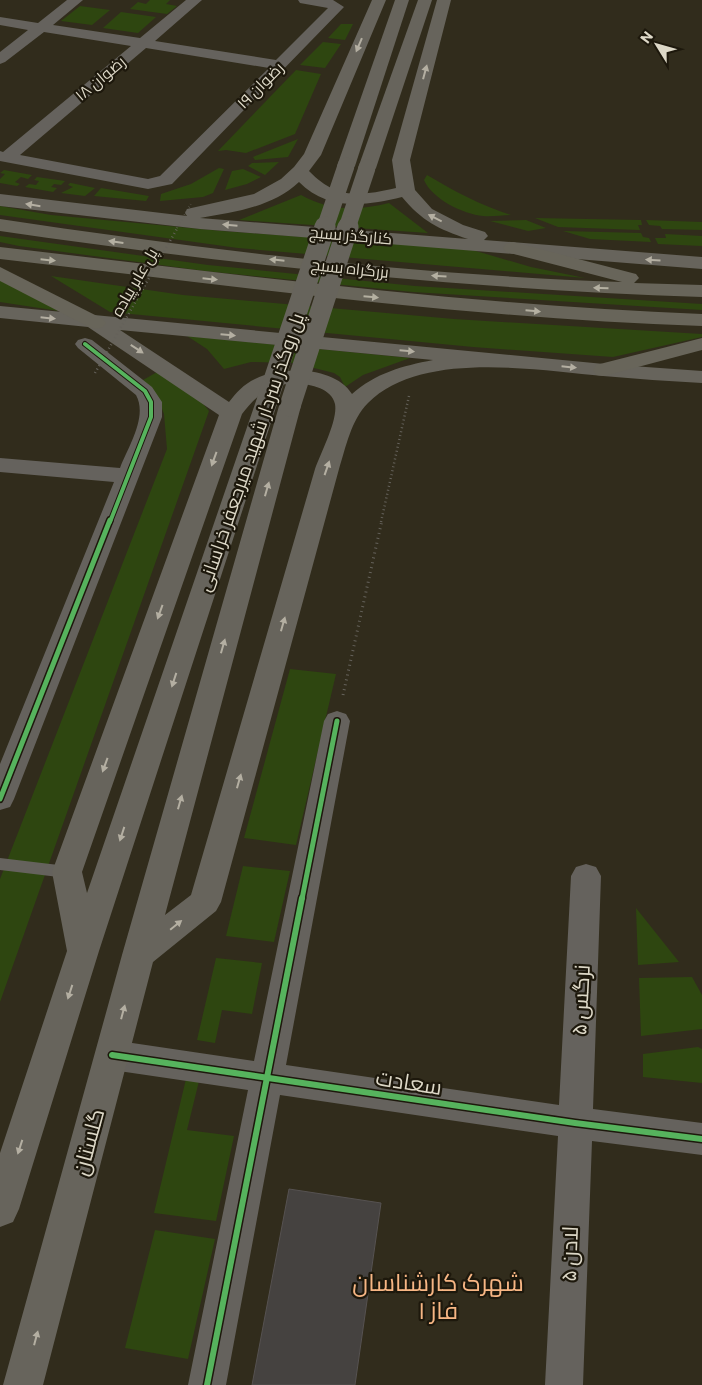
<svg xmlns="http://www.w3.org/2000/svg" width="702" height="1385" font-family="Commissioner,Cairo,sans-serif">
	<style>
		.green { fill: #2e4610 }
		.building { fill: #454240; stroke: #565251 }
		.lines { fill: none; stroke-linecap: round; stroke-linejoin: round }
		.path-far1 { stroke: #65625b; stroke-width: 2.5; stroke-dasharray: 1 3; stroke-linecap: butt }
		.path { stroke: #65625b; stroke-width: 3; stroke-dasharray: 1 4; stroke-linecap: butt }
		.service { fill: #65625d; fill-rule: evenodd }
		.minor { fill: #65625d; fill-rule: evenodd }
		.secondary { fill: #67645c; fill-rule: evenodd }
		.trunk { fill: #68655a; fill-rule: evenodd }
		.path-bridge-far1 { stroke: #65625b; stroke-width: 2; stroke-dasharray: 0.5 2.5; stroke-linecap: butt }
		.path-bridge { stroke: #65625b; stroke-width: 2.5; stroke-dasharray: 1 3; stroke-linecap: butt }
		.secondary-bridge-far1 { stroke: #67645c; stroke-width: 17 }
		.secondary-bridge { stroke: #67645c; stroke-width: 21 }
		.cycleway-far2-casing { stroke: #1d180c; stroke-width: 6 }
		.cycleway-far1-casing { stroke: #1d180c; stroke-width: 8 }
		.cycleway-casing { stroke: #1d180c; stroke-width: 9 }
		.cycleway-far2 { stroke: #56b35d; stroke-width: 4 }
		.cycleway-far1 { stroke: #56b35d; stroke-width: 5 }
		.cycleway { stroke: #56b35d; stroke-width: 6 }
		.oneway { fill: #b4afa2 }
		.oneway2 { fill: #b4b0a1 }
		.labels { text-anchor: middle; stroke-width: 4.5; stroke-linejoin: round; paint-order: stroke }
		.far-street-label { font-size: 16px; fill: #ddd8c7; stroke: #1d180c }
		.street-label { font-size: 19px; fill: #ddd8c7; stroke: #1d180c }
		.near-street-label { font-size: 22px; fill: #ddd8c7; stroke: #1d180c }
		.near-neighbourhood-label { font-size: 24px; fill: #f7b684; stroke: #1d180c }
	</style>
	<rect width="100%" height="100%" fill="#312c1c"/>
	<g class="green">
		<path d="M150,0h20l-4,4 11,2 -10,8 -37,-5 8,-7 8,2z"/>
		<path d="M80,6l30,4 -18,15 -31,-4z"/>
		<path d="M121,12l35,5 -18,16 -35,-5z"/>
		<path d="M341,24h12l-8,16 -17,-2z"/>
		<path d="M323,42l18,2 -16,24 -25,-3z"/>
		<path d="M296,70l25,4 -26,60 -49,19 -20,-3 -8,1z"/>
		<path d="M298,139l-10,18 -33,3 -2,-3z"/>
		<path d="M279,162l-14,13 -17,-9 4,-3z"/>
		<path d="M219,168l5,1 -11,24 -10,4 -43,4 1,-7 30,-10z"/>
		<path d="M243,169l18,8 -14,7 -22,6 7,-19z"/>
		<path d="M4,170l28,5 -4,4 -7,-2 -6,5 5,2 -3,2 -17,-3v-4l5,-5 -5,-1z"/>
		<path d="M427,175c27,16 53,30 84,40 -9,0 -19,2 -28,1 -20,-2 -51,-17 -59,-36z"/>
		<path d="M37,177l28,4 -4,4 -7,-1 -3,3 6,1 -4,4 -28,-5 4,-3 7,1 3,-4 -5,-1z"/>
		<path d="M70,183h1l24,5 -10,8 -24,-3 12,-6 -5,-2z"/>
		<path d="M101,188l48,8 -3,5 -52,-5z"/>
		<path d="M301,195c29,16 56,16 88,8l39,30 -189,-13z"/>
		<path d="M0,206l51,9 171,16 247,18 62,18 54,11 -347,-30 -238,-33z"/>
		<path d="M535,218l106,2 1,5h-4l2,5 -82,-3z"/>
		<path d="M526,220l20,8 -18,3 -38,-10z"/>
		<path d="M646,220l56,2v8l-40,-1 -2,-3 -11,-1z"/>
		<path d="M563,231l78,2 2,4 6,1 2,4 -61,-3z"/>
		<path d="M665,234l37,2v10l-44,-2 -3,-6h11z"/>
		<path d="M0,236l208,29 207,21 287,18v6l-289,-18 -208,-21 -186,-25 -19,-4z"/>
		<path d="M51,276l132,19 271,24 248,15v3l-89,20 -140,-10 -363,-35z"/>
		<path d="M0,280l59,31 -59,-9z"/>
		<path d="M187,336l223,22 -47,17 -18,12 -5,-10 -6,-4 -40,-10 -43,-1 -27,7 -17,-20z"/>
		<path d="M159,371l37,24 13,16 -209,591v-123l167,-430 -3,-35 -5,-13 -16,-21z"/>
		<path d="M290,669l46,5 -40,171 -52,-7z"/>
		<path d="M243,866l47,5 -16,71 -48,-6z"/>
		<path d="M636,908l43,54 -41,3z"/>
		<path d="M216,958l46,5 -10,51 -30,-4 -7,33 -18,-3z"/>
		<path d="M692,977l10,18v34l-61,7 -2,-58z"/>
		<path d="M698,1047l4,2v34l-59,-6v-23z"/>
		<path d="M186,1079l13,2 -12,49 47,6 -18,85 -62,-8z"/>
		<path d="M155,1230l60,9 -27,120 -63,-11z"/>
	</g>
	<path class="building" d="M289,1189l92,14 -26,182h-103z"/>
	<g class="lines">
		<path class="path-far1" d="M381,522l28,-126"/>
		<path class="path" d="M343,695l39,-175"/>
		<path class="service" d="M0,858l67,8 5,2 2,4 -2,4 -5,2 -67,-8z"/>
		<g class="minor">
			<path d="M67,0h16l-30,25 87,13 46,-38h16l-47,41 121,19 52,-52 -28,-5 -2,-3h35l11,7 -172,177 -24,5 -148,-28v-10l3,1 128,-106 -87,-14 -39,30 -5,2v-12l28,-22 -28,-5v-8l38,6zM146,48l123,20 -109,108 -12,3 -128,-24z"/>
			<path d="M85,338l7,2 60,47 10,15v15l-148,382 -4,8 -10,3v-46l114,-282 -114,-10v-14l120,10c8,-21 28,-51 16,-73l-58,-47 -3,-4 3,-4z"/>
			<path d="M337,711l9,3 4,7 -64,344 273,40 12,-229 5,-9 10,-3 10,3 5,9 -8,233 109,14v32l-110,-14 -9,244h-38l13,-249 -278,-41 -54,290h-38l60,-295 -136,-20 -12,-4 -4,-11 4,-11 12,-4 142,21 70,-340 4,-7z"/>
		</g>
		<g class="secondary">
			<path d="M372,0h14l-65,155 -12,16c28,29 51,25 87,17l-4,-28 45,-160h14l-41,160 5,30 17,19 31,16 22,7 3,4 -4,4 218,17v12l-502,-40 -200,-23v-12l187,22 -2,-3 2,-4 67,-15 27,-15 13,-12 10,-13zM299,182c29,29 66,24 103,15 20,24 36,32 66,42l-268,-21c34,-6 73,-11 99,-36z"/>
			<path d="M395,0h14l-54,166 -3,4h-12l-3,-4z"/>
			<path d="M418,0h14l-56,168 -3,4h-12l-3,-4z"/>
			<path d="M0,306l604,58 98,7v12c-33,-2 -66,-4 -99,-7 -68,-6 -182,-26 -235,27 -17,17 -22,44 -29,66l-118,433 -5,9 -63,51 -110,423h-40l119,-430 157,-549 3,-5 8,-2 8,2 3,5 -136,509 26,-20 124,-426c6,-17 23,-49 20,-65 -5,-22 -45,-23 -62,-17 -13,5 -23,17 -31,27l-160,458 5,21 169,-492 3,-5 8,-2 8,2 3,5 -179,550 -80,258 -6,13 -13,5v-74l67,-202 -15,-79 167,-457 -131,-88 -88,-9zM120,330l313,30c-31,6 -57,13 -81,34 -18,-28 -70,-28 -97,-15 -11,5 -19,14 -26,23z"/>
		</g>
		<g class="trunk">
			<path d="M0,219c206,31 414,56 622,63l-116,-30 -3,-4 3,-4 7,-2 123,32 3,4 -5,5 68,2v12c-236,-8 -469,-32 -702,-66z"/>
			<path d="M0,247c234,27 467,58 702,67v12c-235,-8 -468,-40 -702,-67z"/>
			<path d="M0,267l103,52 3,4 -3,4 -7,2 -7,-2 -89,-46z"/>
			<path d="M702,338v12l-98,26 -8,-1 -3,-5 3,-5z"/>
		</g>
		<path class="path-bridge-far1" d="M177,228l15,-26"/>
		<path class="path-bridge" d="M95,373l83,-146"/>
		<g class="secondary-bridge-far1">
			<path d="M325,228l21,-62"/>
			<path d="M347,228l20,-60"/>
		</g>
		<g class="secondary-bridge">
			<path d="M267,401l58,-174"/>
			<path d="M290,406l58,-179"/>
		</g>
		<defs>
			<path id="cycleway-far2" d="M85,344l60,47 6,11v15l-41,105"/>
			<g id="cycleway-far1">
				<path d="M0,799l110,-279"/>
				<path d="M302,899l35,-178"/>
			</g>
			<g id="cycleway">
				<path d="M112,1055l463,68 127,16"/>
				<path d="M207,1385l95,-487"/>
			</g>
		</defs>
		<use href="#cycleway-far2" class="cycleway-far2-casing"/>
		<use href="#cycleway-far1" class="cycleway-far1-casing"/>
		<use href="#cycleway" class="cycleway-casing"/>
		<use href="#cycleway-far2" class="cycleway-far2"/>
		<use href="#cycleway-far1" class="cycleway-far1"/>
		<use href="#cycleway" class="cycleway"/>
	</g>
	<defs><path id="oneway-solid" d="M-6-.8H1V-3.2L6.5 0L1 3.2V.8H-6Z" transform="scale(1.25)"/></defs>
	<g class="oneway">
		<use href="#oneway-solid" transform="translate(359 45) rotate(113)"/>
		<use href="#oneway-solid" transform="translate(425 72) rotate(-75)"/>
		<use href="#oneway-solid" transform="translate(33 205) rotate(-171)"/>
		<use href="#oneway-solid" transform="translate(435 218) rotate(-153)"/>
		<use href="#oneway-solid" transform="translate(230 225) rotate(-175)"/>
		<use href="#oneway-solid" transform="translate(653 260) rotate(-177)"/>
		<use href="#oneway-solid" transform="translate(48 318) rotate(6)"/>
		<use href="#oneway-solid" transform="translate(228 335) rotate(5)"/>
		<use href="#oneway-solid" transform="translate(137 349) rotate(33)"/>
		<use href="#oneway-solid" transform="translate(407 351) rotate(5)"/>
		<use href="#oneway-solid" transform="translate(569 367) rotate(6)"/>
		<use href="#oneway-solid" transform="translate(214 459) rotate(110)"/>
		<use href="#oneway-solid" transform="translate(327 468) rotate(-71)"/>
		<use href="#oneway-solid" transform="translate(267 489) rotate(-74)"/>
		<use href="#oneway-solid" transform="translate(160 612) rotate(110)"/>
		<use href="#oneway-solid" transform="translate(283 624) rotate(-74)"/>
		<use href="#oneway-solid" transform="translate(223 646) rotate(-74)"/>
		<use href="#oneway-solid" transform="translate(174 680) rotate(108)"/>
		<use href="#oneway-solid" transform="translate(105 765) rotate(110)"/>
		<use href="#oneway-solid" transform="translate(239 781) rotate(-74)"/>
		<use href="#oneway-solid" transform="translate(180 802) rotate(-74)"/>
		<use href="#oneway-solid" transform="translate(122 834) rotate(108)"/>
		<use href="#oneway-solid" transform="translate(176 925) rotate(-39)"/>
		<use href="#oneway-solid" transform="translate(70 992) rotate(108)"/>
		<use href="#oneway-solid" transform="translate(123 1012) rotate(-75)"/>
		<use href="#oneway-solid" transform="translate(20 1147) rotate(108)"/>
		<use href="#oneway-solid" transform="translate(36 1338) rotate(-75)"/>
	</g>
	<g class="oneway2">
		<use href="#oneway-solid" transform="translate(116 242) rotate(-172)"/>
		<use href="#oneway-solid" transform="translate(48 260) rotate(6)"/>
		<use href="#oneway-solid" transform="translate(277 260) rotate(-174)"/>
		<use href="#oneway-solid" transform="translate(439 276) rotate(-176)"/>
		<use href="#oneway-solid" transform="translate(210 279) rotate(6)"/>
		<use href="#oneway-solid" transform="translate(601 288) rotate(-178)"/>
		<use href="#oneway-solid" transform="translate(371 297) rotate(5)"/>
		<use href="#oneway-solid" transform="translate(533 311) rotate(5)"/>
	</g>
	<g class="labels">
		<g class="far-street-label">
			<text transform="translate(100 78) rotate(-40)" y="6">رضوان ۱۸</text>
			<text transform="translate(260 85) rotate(-45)" y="6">رضوان ۱۹</text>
			<text transform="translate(351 235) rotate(5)" y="6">کنارگذر بسیج</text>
			<text transform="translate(350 268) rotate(6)" y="6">بزرگراه بسیج</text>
			<text transform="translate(134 282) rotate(-60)" y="6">پل عابر پیاده</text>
		</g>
		<g class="street-label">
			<text transform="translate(250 452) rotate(-71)" y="7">پل روگذر سردار شهید میرجعفر خراسانی</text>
		</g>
		<g class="near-street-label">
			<text transform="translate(580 1000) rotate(-87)" y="8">نرگس ۵</text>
			<text transform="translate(409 1082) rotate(9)" y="8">سعادت</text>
			<text transform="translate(88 1142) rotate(-75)" y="8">گلستان</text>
			<text transform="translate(569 1254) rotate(-88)" y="8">لادن ۵</text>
		</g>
		<g class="near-neighbourhood-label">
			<text x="438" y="1291">شهرک کارشناسان<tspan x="438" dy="28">فاز ۱</tspan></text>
		</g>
	</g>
	<g transform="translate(657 45) rotate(307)" stroke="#1d180c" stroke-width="4" paint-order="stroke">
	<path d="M0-4L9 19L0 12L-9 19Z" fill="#ddd8c7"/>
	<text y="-8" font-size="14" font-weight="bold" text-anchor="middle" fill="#ddd8c7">N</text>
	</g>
</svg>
